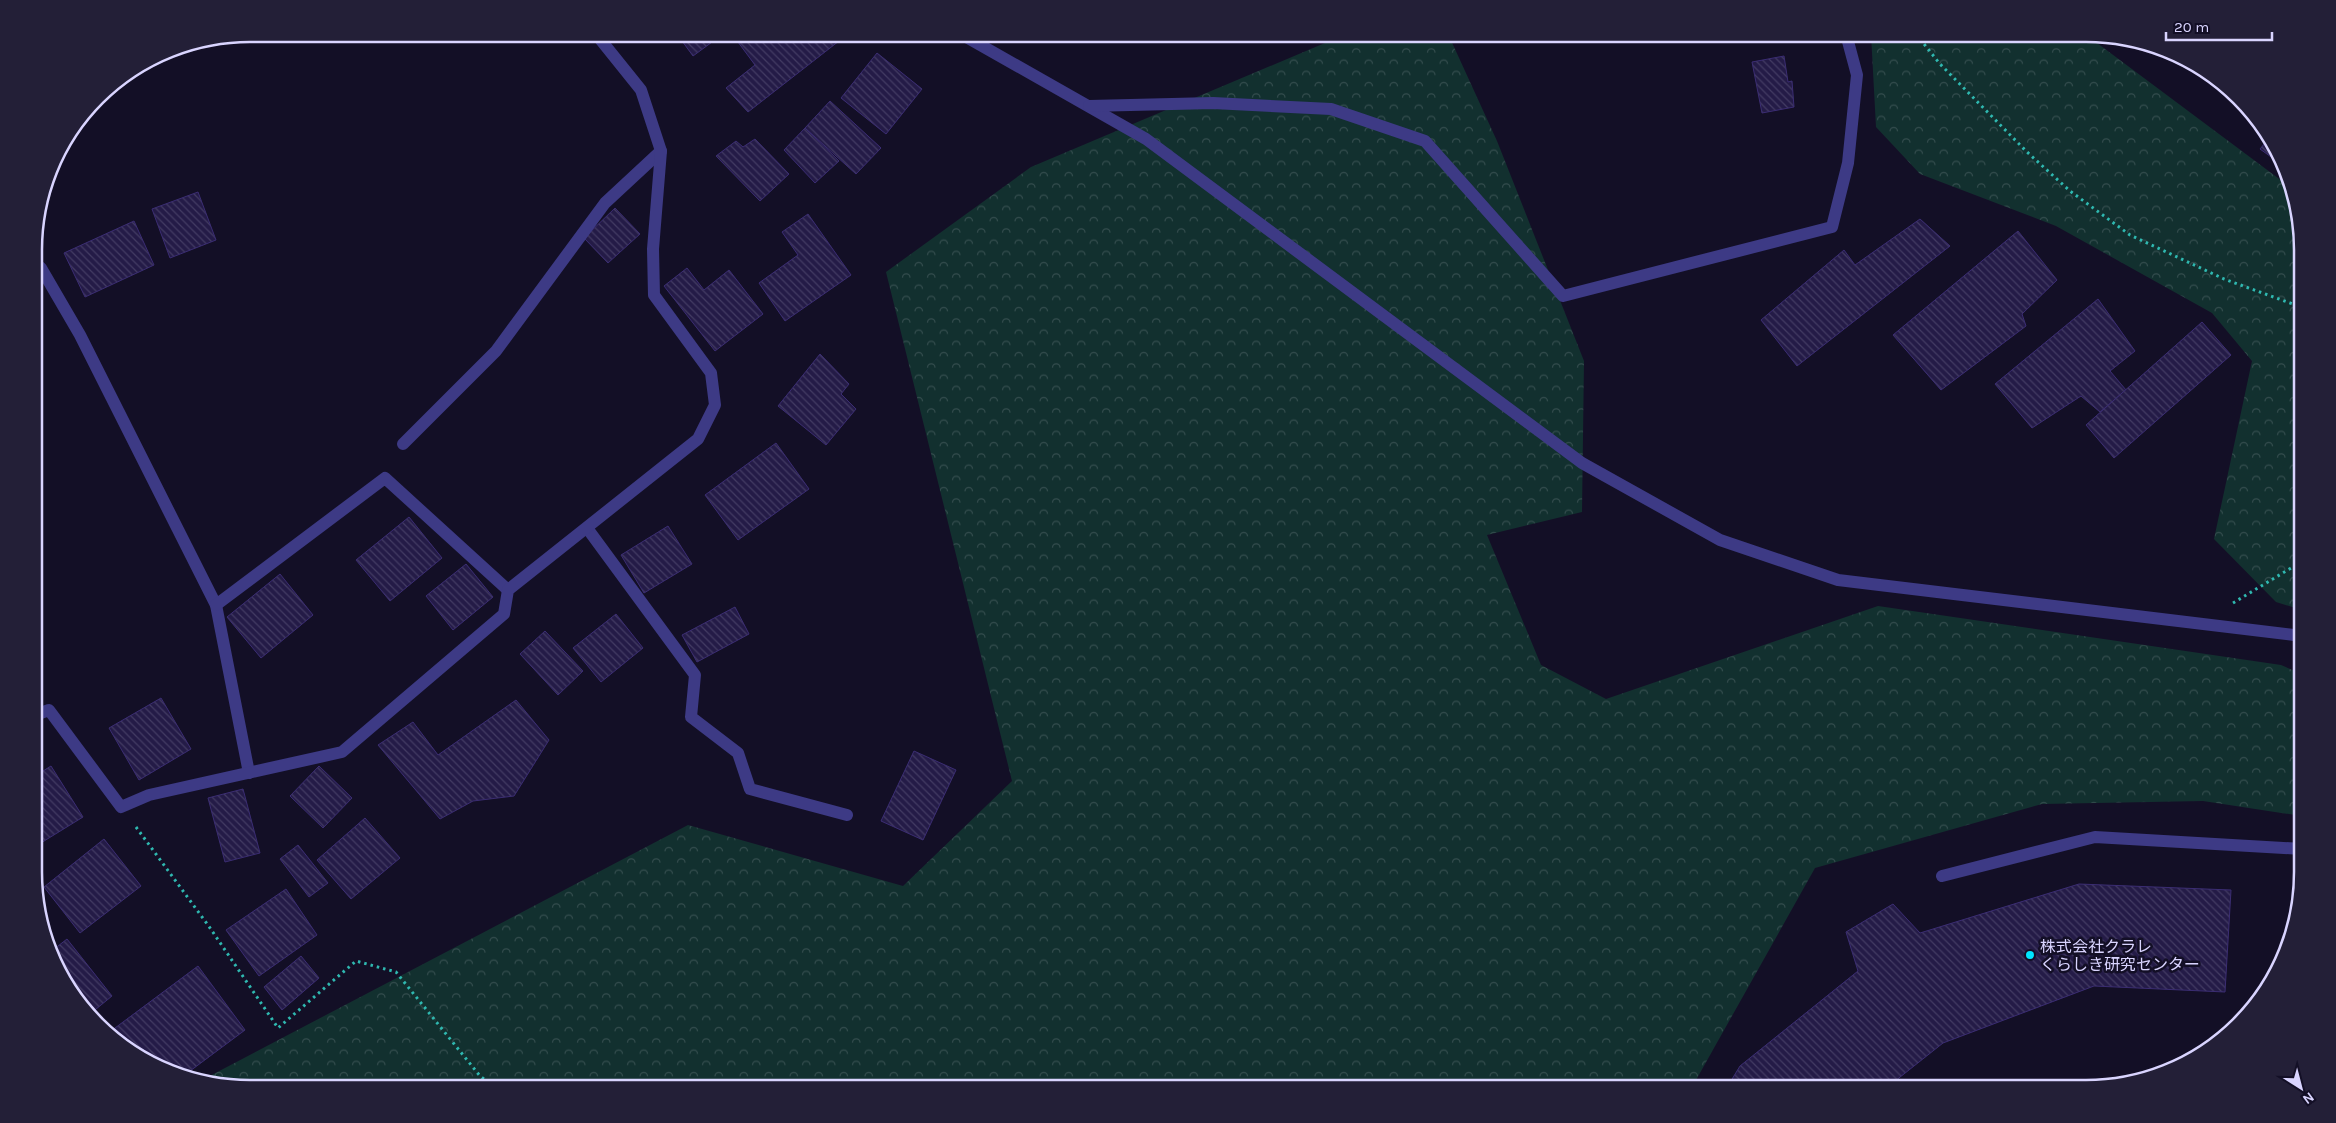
<svg xmlns="http://www.w3.org/2000/svg" width="2336" height="1123" font-family="Karla,'Noto Sans JP',sans-serif">
	<style>
		.forest { fill: url(#forest-crowns) }
		.building { fill: url(#building-back-hatch); stroke: #3b2d73 }
		.lines { fill: none; stroke-linecap: round; stroke-linejoin: round }
		.path { stroke: #2fb8b0; stroke-width: 3; stroke-dasharray: 2.5 4; stroke-linecap: butt }
		.minor { stroke: #3d3a85; stroke-width: 12 }
		.poi-dot { fill: #00e5ff; stroke: #130f26; stroke-width: 2 }
		.labels { text-anchor: middle; stroke-width: 5; stroke-linejoin: round; paint-order: stroke }
		.poi-label { font-size: 16px; fill: #d9d4ff; stroke: #130f26; text-anchor: start }
		.rim { fill: none; stroke: #d9d4ff; stroke-width: 2.5 }
	</style>
	<defs>
		<pattern id="forest-crowns" width="20" height="18" patternUnits="userSpaceOnUse" patternTransform="scale(1.25)"><rect width="20" height="18" fill="#12302f"/><path d="M2 6a3 3 0 1 1 6 0M12 15a3 3 0 1 1 6 0" fill="none" stroke="#344d4e"/></pattern>
		<pattern id="building-back-hatch" width="6" height="6" patternUnits="userSpaceOnUse" patternTransform="scale(1.25)"><rect width="6" height="6" fill="#241b47"/><path d="M-1 5l2 2M0 0l6 6M5-1l2 2" fill="none" stroke="#433b63"/></pattern>
	</defs>
	<rect width="100%" height="100%" fill="#130f26"/>
	<g class="forest">
		<path d="M1871,34h214l201,150 14,38 2,388 -26,-8 -62,-63 38,-178 -40,-48 -156,-87 -136,-52 -44,-47z"/>
		<path d="M1449,36l48,105 87,220 -2,151 -95,23 54,130 65,34 272,-93 403,59 21,9v142l-99,-15 -161,3 -227,64 -124,221h-1441l-46,-10 484,-254 215,61 109,-105 -126,-509 145,-105 301,-127z"/>
	</g>
	<g class="building">
		<path d="M677,34h46l-30,22z"/>
		<path d="M741,34h89l9,7 -91,71 -22,-24 29,-23 -20,-27z"/>
		<path d="M877,53l45,36 -36,45 -45,-36z"/>
		<path d="M1784,56l4,26 4,-1 2,26 -32,6 -10,-51z"/>
		<path d="M830,101l51,47 -25,26 -51,-46z"/>
		<path d="M805,128l34,33 -24,22 -31,-33z"/>
		<path d="M2269,138l9,24 -18,-13z"/>
		<path d="M755,139l34,35 -29,27 -44,-45 20,-15 7,6z"/>
		<path d="M198,192l18,48 -46,18 -18,-49z"/>
		<path d="M615,208l25,26 -32,29 -24,-25z"/>
		<path d="M808,214l43,61 -66,46 -26,-38 39,-28 -16,-23z"/>
		<path d="M1920,219l30,27 -153,120 -36,-46 83,-70 11,15z"/>
		<path d="M134,221l20,44 -69,32 -21,-44z"/>
		<path d="M2018,231l39,49 -35,34 4,12 -85,64 -48,-55z"/>
		<path d="M687,268l17,22 25,-20 34,44 -48,37 -51,-65z"/>
		<path d="M2098,299l37,52 -25,20 16,19 -26,22 -19,-16 -49,32 -37,-44z"/>
		<path d="M2202,322l29,33 -117,103 -28,-33z"/>
		<path d="M820,354l29,30 -8,10 15,15 -30,36 -48,-39z"/>
		<path d="M776,443l33,46 -71,51 -33,-45z"/>
		<path d="M409,517l33,41 -52,43 -34,-41z"/>
		<path d="M668,526l24,38 -48,29 -23,-38z"/>
		<path d="M466,564l27,33 -40,33 -27,-34z"/>
		<path d="M280,574l33,41 -52,43 -34,-41z"/>
		<path d="M735,607l14,27 -52,28 -15,-27z"/>
		<path d="M616,614l27,34 -42,34 -28,-34z"/>
		<path d="M545,631l38,40 -25,24 -38,-41z"/>
		<path d="M161,698l30,51 -52,31 -30,-52z"/>
		<path d="M516,700l33,40 -35,56 -41,5 -33,18 -62,-74 35,-23 25,33z"/>
		<path d="M914,751l42,19 -33,70 -42,-19z"/>
		<path d="M51,766l32,51 -47,29 -1,-70z"/>
		<path d="M319,766l33,32 -29,30 -33,-32z"/>
		<path d="M243,789l17,64 -35,9 -17,-64z"/>
		<path d="M365,818l35,40 -49,41 -34,-39z"/>
		<path d="M104,839l37,47 -61,47 -36,-46z"/>
		<path d="M298,845l30,38 -19,14 -29,-38z"/>
		<path d="M36,875l6,10 -6,4z"/>
		<path d="M2079,884l152,6 -6,102 -131,-6 -151,57 -58,46h-159l14,-23 118,-95 -12,-39 47,-28 27,29z"/>
		<path d="M286,889l31,46 -58,41 -33,-46z"/>
		<path d="M67,939l45,57 -22,18 -12,-10 -28,-49 -1,-2z"/>
		<path d="M301,956l18,22 -37,32 -18,-23z"/>
		<path d="M198,966l47,64 -59,44 -31,-7 -44,-36z"/>
	</g>
	<g class="lines">
		<g class="path">
			<path d="M1916,34l24,30 87,88 43,39 60,44 94,44 77,28"/>
			<path d="M2233,603l68,-41"/>
			<path d="M136,827l72,98 70,103 78,-67 40,11 84,104 17,13"/>
		</g>
		<g class="minor">
			<path d="M961,34l185,105 436,324 138,77 118,40 464,56"/>
			<path d="M1089,106l124,-3 118,6 94,32 138,155 269,-69 16,-64 9,-88 -11,-41"/>
			<path d="M34,262l7,6 39,67 136,270 33,168"/>
			<path d="M403,444l93,-93 109,-148 56,-52"/>
			<path d="M587,528l108,147 -4,42 47,36 12,36 97,26"/>
			<path d="M216,605l169,-127 123,112"/>
			<path d="M35,715l14,-5 72,97 28,-12 193,-43 162,-138 4,-24 190,-151 17,-34 -4,-32 -57,-78 -1,-46 8,-98 -20,-61 -45,-56"/>
			<path d="M1942,876l153,-39 207,12"/>
		</g>
	</g>
	<circle class="poi-dot" cx="2030" cy="955" r="5"/>
	<g class="labels">
		<g class="poi-label">
			<text x="2040" y="952">株式会社クラレ<tspan x="2040" dy="18">くらしき研究センター</tspan></text>
		</g>
	</g>
	<path d="M0 0H2336V1123H0ZM250 42H2086A208 208 0 0 1 2294 250V872A208 208 0 0 1 2086 1080H250A208 208 0 0 1 42 872V250A208 208 0 0 1 250 42Z" fill="#231f37" fill-rule="evenodd"/>
	<path class="rim" d="M250 42H2086A208 208 0 0 1 2294 250V872A208 208 0 0 1 2086 1080H250A208 208 0 0 1 42 872V250A208 208 0 0 1 250 42Z"/>
	<g transform="translate(2301 1088) rotate(144)" stroke="#130f26" stroke-width="4" paint-order="stroke">
	<path d="M0-4L9 19L0 12L-9 19Z" fill="#d9d4ff"/>
	<text y="-8" font-size="14" font-weight="bold" text-anchor="middle" fill="#d9d4ff">N</text>
	</g>
	<path d="M2166 32v8h106v-8" fill="none" stroke="#d9d4ff" stroke-width="2.5"/>
	<text x="2174" y="32" font-size="15" fill="#d9d4ff" stroke="#130f26" stroke-width="4" paint-order="stroke">20 m</text>
</svg>
